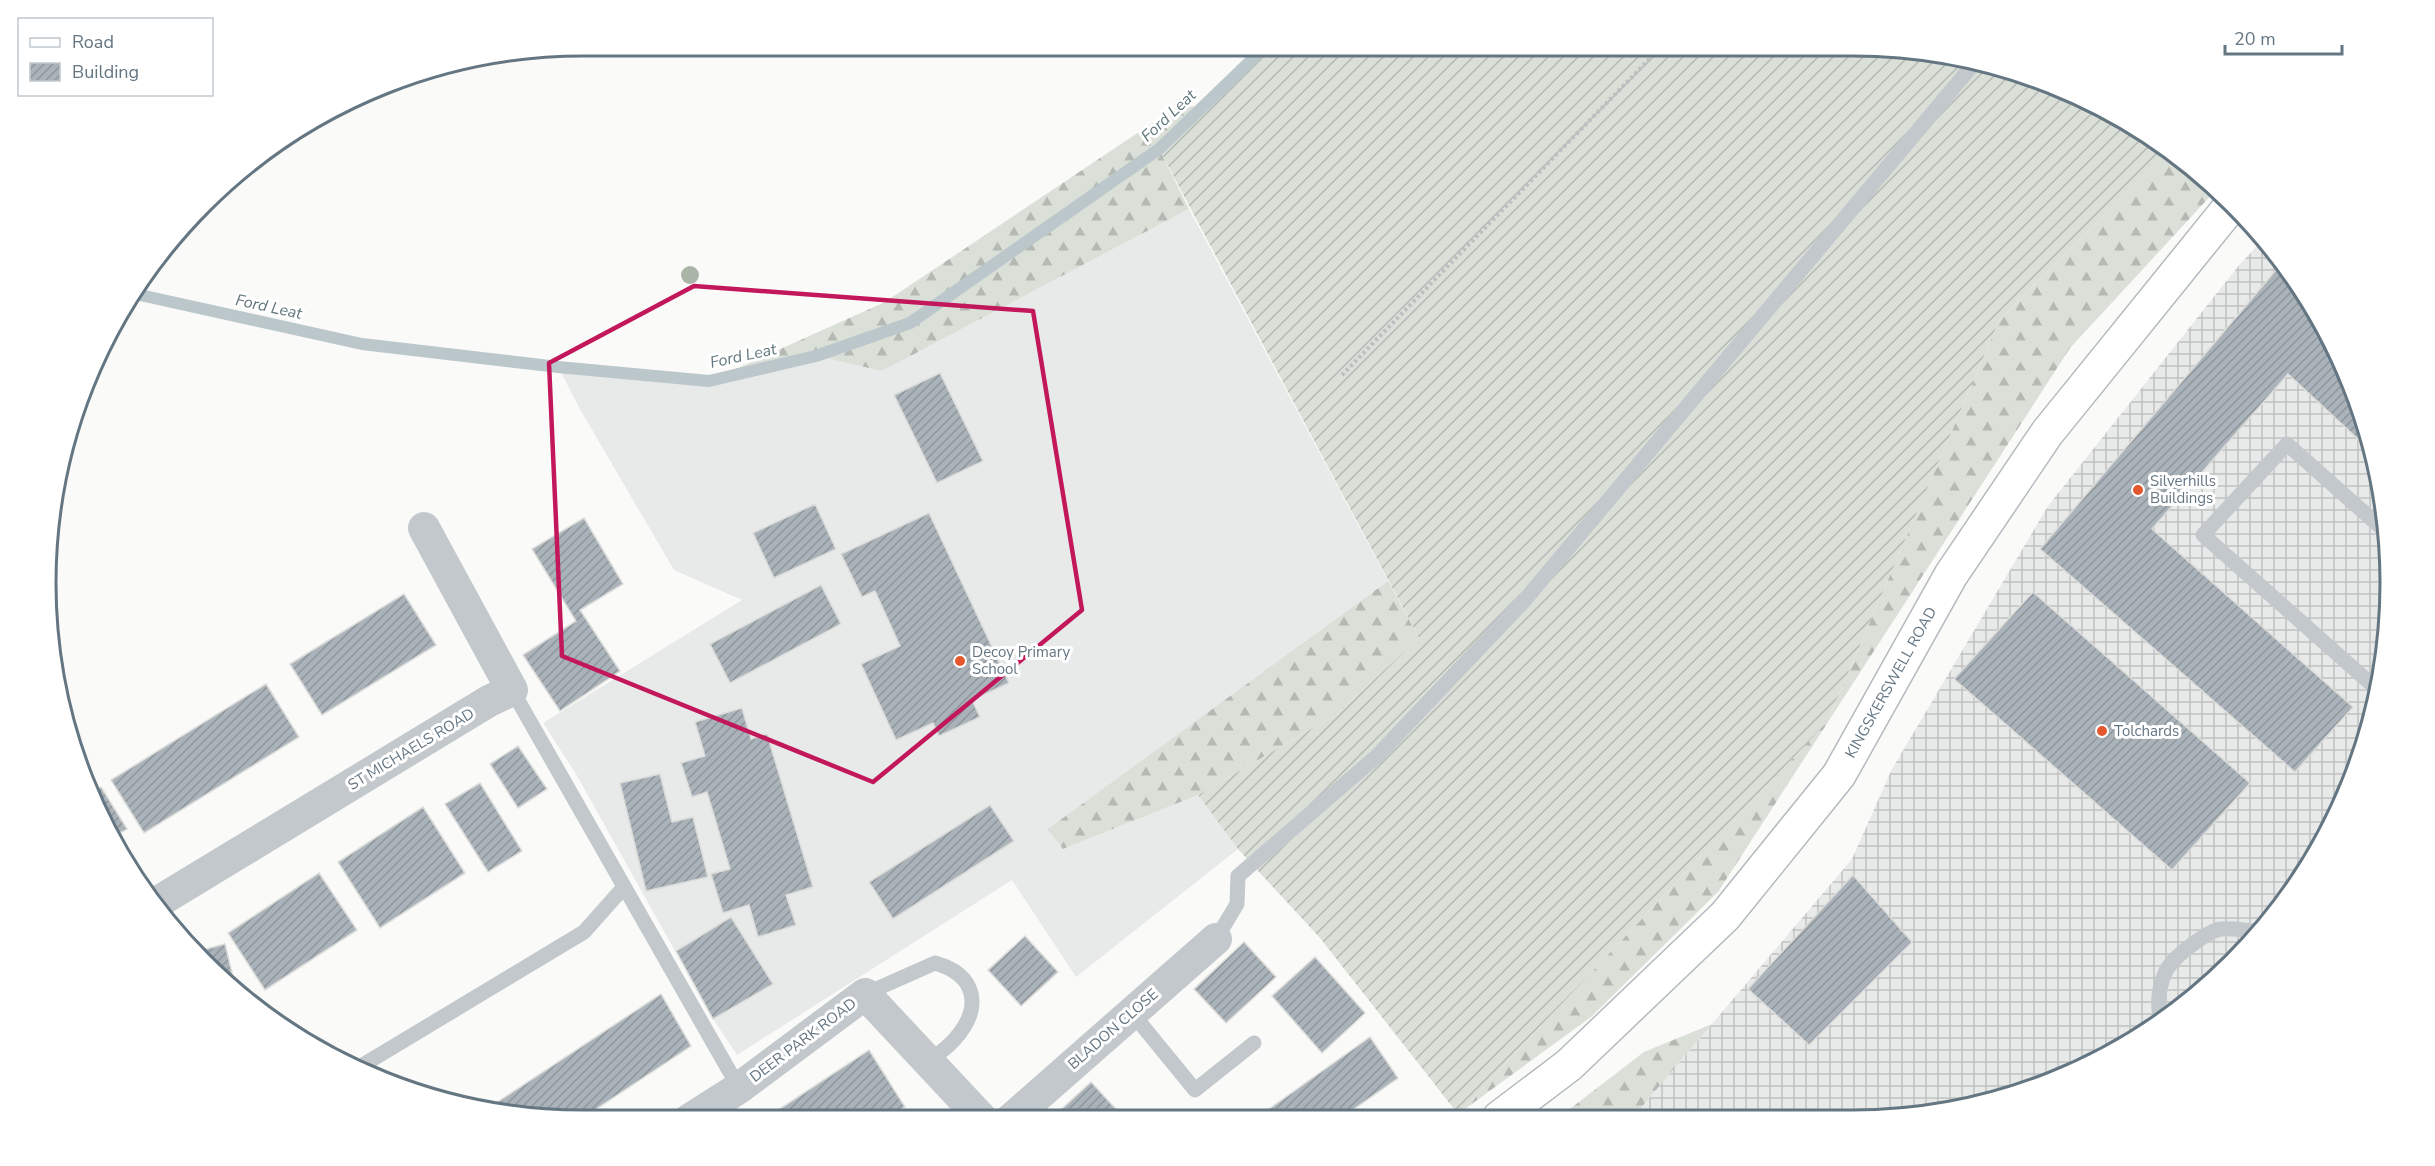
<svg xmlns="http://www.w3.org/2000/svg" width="2435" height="1166" font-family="'Nunito Sans',sans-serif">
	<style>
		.built { fill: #e8e9e9 }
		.industrial { fill: url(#industrial-grid) }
		.forest { fill: url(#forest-firs) }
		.garden { fill: url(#garden-furrows) }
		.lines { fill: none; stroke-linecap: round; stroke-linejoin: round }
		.stream { stroke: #bbc7cb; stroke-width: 12 }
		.building { fill: url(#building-hatch); stroke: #dcdcda; stroke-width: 1.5 }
		.secondary-casing { stroke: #b3babf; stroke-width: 36 }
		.path { stroke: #bbbfc2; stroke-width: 4; stroke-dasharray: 3 3; stroke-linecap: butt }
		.lane { stroke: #c3c8cc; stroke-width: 15 }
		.street { stroke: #c3c8cc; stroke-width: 32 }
		.secondary { stroke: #fff; stroke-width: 33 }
		.tree { fill: #aab4a7 }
		.marked { fill: none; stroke: #c2185b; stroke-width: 4.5; stroke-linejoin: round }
		.poi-dot { fill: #e4572e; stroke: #fff; stroke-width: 2 }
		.labels { text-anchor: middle; stroke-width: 6; stroke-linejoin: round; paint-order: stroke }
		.poi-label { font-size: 15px; fill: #657683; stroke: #fff; text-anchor: start }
		.street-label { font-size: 15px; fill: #657683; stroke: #fff }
		.water-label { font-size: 16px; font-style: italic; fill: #60757c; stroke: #fff }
		.rim { fill: none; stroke: #657683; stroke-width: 3 }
	</style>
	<defs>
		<pattern id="industrial-grid" width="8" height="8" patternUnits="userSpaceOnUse" patternTransform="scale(1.5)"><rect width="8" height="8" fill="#e8e9e9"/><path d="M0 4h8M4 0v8" fill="none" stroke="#c0c1c2"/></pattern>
		<pattern id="forest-firs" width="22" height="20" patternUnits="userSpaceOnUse" patternTransform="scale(1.5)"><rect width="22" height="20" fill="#dadfd7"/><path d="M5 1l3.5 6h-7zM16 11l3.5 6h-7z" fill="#b4b9b4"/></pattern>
		<pattern id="garden-furrows" width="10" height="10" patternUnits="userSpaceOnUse" patternTransform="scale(1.5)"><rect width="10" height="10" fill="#dadfd7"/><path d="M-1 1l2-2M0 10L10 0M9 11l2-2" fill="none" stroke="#b4b9b4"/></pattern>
		<pattern id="building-hatch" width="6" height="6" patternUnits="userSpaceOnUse" patternTransform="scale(1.5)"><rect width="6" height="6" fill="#aab3b9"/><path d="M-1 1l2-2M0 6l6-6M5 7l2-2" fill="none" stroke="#8e969c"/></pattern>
	</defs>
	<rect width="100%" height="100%" fill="#fafaf8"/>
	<path class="built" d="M1189,209l199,372 -339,248 14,20 135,-54 40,54 -162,128 -64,-97 -275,175 -24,-36 -137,-245 -33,-51 199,-123 -68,-30 -93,-159 -23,-44 151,14 107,-25 66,15z"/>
	<path class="industrial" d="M2263,240l37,44 49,93 31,101 10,105 -10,105 -31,101 -70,121 -99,100 -122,70 -135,36 -290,1 219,-258 40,-90 156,-263 192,-242z"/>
	<g class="forest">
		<path d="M1181,104l20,4 -42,41 30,60 -307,162 -66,-15 -107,25 176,-79z"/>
		<path d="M2168,150l48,40 -146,158 -352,544 -127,125 -133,97 369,-392 172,-401z"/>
		<path d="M1388,581l31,57 -82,76 -139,81 -135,54 -15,-20z"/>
		<path d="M1712,1024l-79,93 -75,1 86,-66z"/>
	</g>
	<path class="garden" d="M1267,45h585l105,10 101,31 93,50 17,14 -169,171 -172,401 -369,392 -138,-176 -82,-89 -40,-54 139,-81 82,-76 -260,-489z"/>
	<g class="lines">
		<path class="stream" d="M131,293l231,51 196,23 151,14 107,-25 94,-33 249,-174 108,-104"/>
	</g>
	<g class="building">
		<path d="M2282,263l18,21 49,93 23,75 -84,-78 -136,155 201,178 -58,65 -255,-223z"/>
		<path d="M940,373l43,88 -46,22 -43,-88z"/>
		<path d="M815,504l21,45 -62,29 -21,-45z"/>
		<path d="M929,513l80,170 -37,17 8,17 -41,19 -6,-13 -37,17 -35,-76 39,-18 -25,-55 -13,6 -21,-43z"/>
		<path d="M584,518l39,66 -43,26 40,61 -60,40 -37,-56 53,-34 -44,-72z"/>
		<path d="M821,585l20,39 -111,59 -20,-39z"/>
		<path d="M2033,592l217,191 -78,87 -218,-191z"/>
		<path d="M404,594l32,51 -114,70 -32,-51z"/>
		<path d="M266,684l33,53 -155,96 -33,-53z"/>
		<path d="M742,708l9,31 16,-5 46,153 -27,8 10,30 -38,12 -9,-32 -26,8 -12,-39 19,-5 -23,-77 -15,5 -11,-34 24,-7 -10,-34z"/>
		<path d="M518,746l29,43 -29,19 -28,-44z"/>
		<path d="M660,774l12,48 21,-5 15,60 -62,14 -26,-108z"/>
		<path d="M480,783l42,68 -34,21 -43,-68z"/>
		<path d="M101,787l26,42 -16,9 -10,-17 -9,-28z"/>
		<path d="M990,805l24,36 -121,78 -24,-37z"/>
		<path d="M423,807l42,66 -85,55 -42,-66z"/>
		<path d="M319,873l38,57 -92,60 -37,-57z"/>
		<path d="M1853,875l59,67 -103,103 -61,-56z"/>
		<path d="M731,917l42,67 -60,35 -37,-68z"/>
		<path d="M1025,936l33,36 -37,34 -33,-36z"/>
		<path d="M1244,942l32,35 -50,46 -32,-34z"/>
		<path d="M225,944l12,49 -9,-6 -33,-35z"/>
		<path d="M1315,957l50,56 -43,40 -50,-57z"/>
		<path d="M661,994l30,52 -113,75 -94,-10z"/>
		<path d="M1370,1037l28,41 -57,40 -86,1z"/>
		<path d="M869,1050l36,57 -20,13h-122z"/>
		<path d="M1091,1082l34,37h-74z"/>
	</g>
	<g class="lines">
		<defs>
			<g id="secondary">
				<path id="s1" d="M1499,1118l70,-53 156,-149 114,-141 112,-200 96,-142 186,-230"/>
			</g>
		</defs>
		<use href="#secondary" class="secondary-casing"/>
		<path class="path" d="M1342,375l321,-330"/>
		<g class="lane">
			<path d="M512,690l227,398"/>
			<path d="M2379,691l-176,-156 84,-91 98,87"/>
			<path d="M1216,939l21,-35 1,-28 139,-120 147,-155 452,-540"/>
			<path d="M865,994l70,-31c42,12 48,45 19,77 -7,8 -16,14 -25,21"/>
			<path d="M1132,1013l63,77 59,-47"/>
			<path d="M2162,1020c-7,-14 -2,-41 7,-54 8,-11 38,-35 52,-37 12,-1 26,2 38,2"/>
			<path d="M358,1068l226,-136 40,-45"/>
		</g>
		<g class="street">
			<path d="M153,905l336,-204 23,-11 -88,-162"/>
			<path d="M1010,1120l206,-181"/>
			<path d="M687,1121l52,-33 126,-94 118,126"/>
		</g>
		<use href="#secondary" class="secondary"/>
	</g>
	<circle class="tree" cx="690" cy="275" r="9"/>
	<path class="marked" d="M694,286l339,25 49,299 -209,172 -311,-126 -13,-293z"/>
	<g class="poi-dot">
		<circle cx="2138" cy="490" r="6"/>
		<circle cx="960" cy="661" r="6"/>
		<circle cx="2102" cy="731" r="6"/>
	</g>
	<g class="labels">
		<g class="poi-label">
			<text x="2150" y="486">Silverhills<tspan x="2150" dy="17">Buildings</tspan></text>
			<text x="972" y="657">Decoy Primary<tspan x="972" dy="17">School</tspan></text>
			<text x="2114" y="736">Tolchards</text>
		</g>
		<g class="street-label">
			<text dy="5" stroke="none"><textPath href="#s1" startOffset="591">KINGSKERSWELL ROAD</textPath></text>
			<text transform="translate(411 749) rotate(-31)" y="5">ST MICHAELS ROAD</text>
			<text transform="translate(1113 1029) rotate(-41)" y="5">BLADON CLOSE</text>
			<text transform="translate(803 1040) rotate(-37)" y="5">DEER PARK ROAD</text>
		</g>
		<g class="water-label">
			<text transform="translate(1168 115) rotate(-43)" y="6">Ford Leat</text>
			<text transform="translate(269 306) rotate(12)" y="6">Ford Leat</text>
			<text transform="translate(743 355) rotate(-12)" y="6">Ford Leat</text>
		</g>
	</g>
	<path d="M0 0H2435V1166H0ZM583 56H1853A527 527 0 0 1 2380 583V583A527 527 0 0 1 1853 1110H583A527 527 0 0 1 56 583V583A527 527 0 0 1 583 56Z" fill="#fff" fill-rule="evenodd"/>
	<path class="rim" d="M583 56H1853A527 527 0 0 1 2380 583V583A527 527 0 0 1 1853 1110H583A527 527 0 0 1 56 583V583A527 527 0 0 1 583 56Z"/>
	<rect x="18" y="18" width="195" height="78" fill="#ffffff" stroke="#c1c8cd" stroke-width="1.5"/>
	<rect x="30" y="38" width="30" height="9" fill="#ffffff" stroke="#c1c8cd" stroke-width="1.5"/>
	<text x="72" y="48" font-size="18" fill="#657683">Road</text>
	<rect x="30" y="63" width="30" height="18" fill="url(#building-hatch)" stroke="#c1c8cd" stroke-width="1.5"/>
	<text x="72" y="78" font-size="18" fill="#657683">Building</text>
	<path d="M2225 45v9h117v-9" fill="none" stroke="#657683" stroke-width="3"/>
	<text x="2234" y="45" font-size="18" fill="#657683" stroke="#ffffff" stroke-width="4.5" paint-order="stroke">20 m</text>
</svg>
